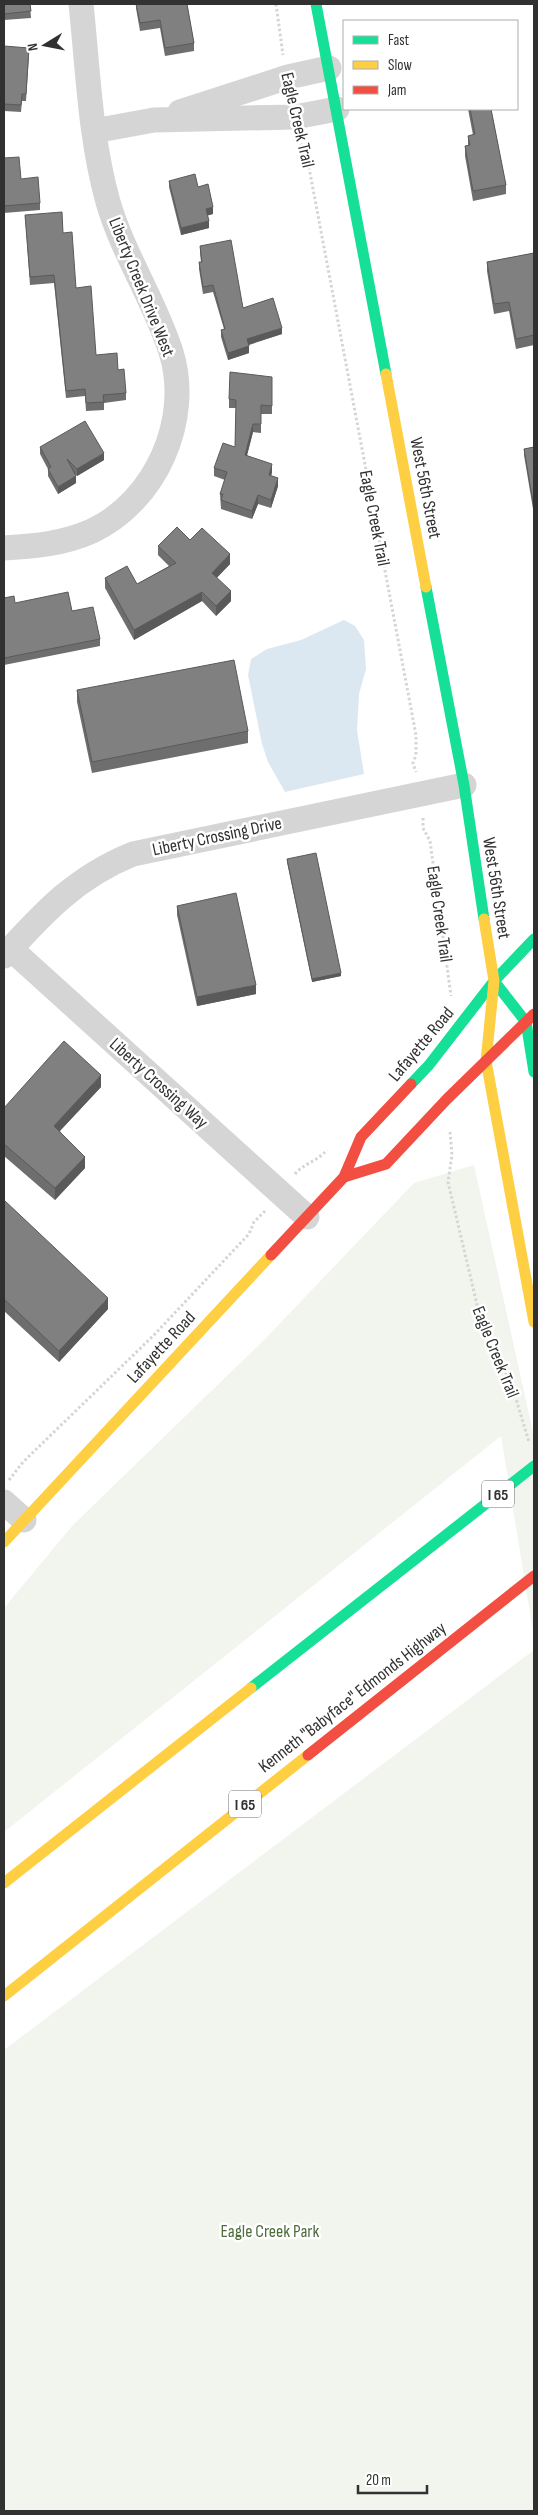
<svg xmlns="http://www.w3.org/2000/svg" width="538" height="2515" font-family="'Sofia Sans Condensed',sans-serif">
	<style>
		.green { fill: #f1f5ed }
		.water { fill: #dbe8f2 }
		.lines { fill: none; stroke-linecap: round; stroke-linejoin: round }
		.path { stroke: #d5d5d5; stroke-width: 3; stroke-dasharray: 2.5 2.5; stroke-linecap: butt }
		.street { stroke: #d5d5d5; stroke-width: 25 }
		.fast { stroke: #16e098; stroke-width: 11 }
		.slow { stroke: #ffcf43; stroke-width: 11 }
		.jam { stroke: #f24e42; stroke-width: 11 }
		.wall { fill: #6e6e6e }
		.shaded-wall { fill: #5a5a5a }
		.building { fill: #808080; stroke: #5a5a5a }
		.labels { text-anchor: middle; stroke-width: 5; stroke-linejoin: round; paint-order: stroke }
		.shield { fill: #fff; stroke: #6f6f6f; stroke-width: 1 }
		.shield-label { font-size: 16px; font-weight: bold; fill: #313131 }
		.street-label { font-size: 18px; fill: #313131; stroke: #fff }
		.park-label { font-size: 18px; fill: #506d3d; stroke: #fff }
	</style>
	<rect width="100%" height="100%" fill="#fff"/>
	<g class="green">
		<path d="M474,1165l60,272v200l-33,-201 -497,396v-224l69,-83 192,-186 149,-156z"/>
		<path d="M534,1650v861h-530v-461z"/>
	</g>
	<path class="water" d="M344,620l11,6 9,14 2,29 -7,25 -2,36 7,44 -79,18 -17,-30 -6,-18 -14,-69 3,-16 16,-10 34,-9z"/>
	<g class="lines">
		<g class="path">
			<path d="M276,4l7,51"/>
			<path d="M299,139l8,18 109,578v20l-3,8 3,9"/>
			<path d="M423,818v10l7,13 21,155"/>
			<path d="M450,1132l2,23 -4,27 31,131 33,73 17,56"/>
			<path d="M295,1174c8,-10 21,-12 32,-24"/>
			<path d="M9,1480l14,-18 130,-126 96,-102 5,-12 12,-12"/>
		</g>
		<g class="street">
			<path d="M180,112l108,-35 41,-9"/>
			<path d="M94,131l60,-11 141,-3 42,-8"/>
			<path d="M4,548c31,-2 59,-4 88,-17 64,-30 100,-112 79,-179 -16,-51 -48,-98 -63,-150 -18,-64 -20,-132 -27,-198"/>
			<path d="M11,949l296,268"/>
			<path d="M4,956c40,-44 72,-79 129,-102l331,-69"/>
			<path d="M4,1502l20,18"/>
		</g>
		<g class="fast">
			<path d="M316,4l70,370"/>
			<path d="M426,587l38,198 20,134"/>
			<path d="M494,981l32,41 8,50"/>
			<path d="M411,1084l18,-19 65,-84 40,-42"/>
			<path d="M251,1688l283,-222"/>
		</g>
		<g class="slow">
			<path d="M386,374l40,213"/>
			<path d="M484,919l10,62 -8,80 48,261"/>
			<path d="M4,1542l267,-287"/>
			<path d="M4,1883l247,-195"/>
			<path d="M4,1996l304,-241"/>
		</g>
		<g class="jam">
			<path d="M344,1177l42,-13 61,-65 87,-85"/>
			<path d="M271,1255l73,-78 17,-40 50,-53"/>
			<path d="M308,1755l226,-179"/>
		</g>
	</g>
	<g class="wall">
		<path d="M4,4h26l1,14 -27,2z"/>
		<path d="M136,4h51l7,39v8l-29,5 -5,-28 -20,3 -4,-23z"/>
		<path d="M4,54h25l-3,47h-4l-1,11 -17,-1z"/>
		<path d="M468,109h23l15,76v9l-33,7 -8,-45v-10h3v-10l5,-1z"/>
		<path d="M4,158l36,45v7l-36,3z"/>
		<path d="M169,181l29,6 15,27 -6,1 2,13 -28,7 -12,-48z"/>
		<path d="M25,215l38,18 13,55 20,67 22,15 8,23v7l-22,3v7l-18,1 -1,-15 -19,2 -12,-115 -24,2z"/>
		<path d="M200,246l43,62 39,26 -33,11v8l-21,7 -7,-23v-7l3,-1 -11,-37 -10,2 -4,-25v-7h2l-1,-9z"/>
		<path d="M534,253v92l-18,4 -7,-38 -15,3 -7,-43v-9z"/>
		<path d="M272,377v37h-11v19l-8,-1 -6,23 25,17 -1,4 7,10 -7,22 -13,-4 -6,15 -31,-10 -1,-15 5,-14 -11,-4v-8l21,-21 1,-39h-7v-9z"/>
		<path d="M40,447l64,13 -27,16 -2,-2 1,9 -18,11 -10,-18v-7l-8,-15z"/>
		<path d="M534,447v68l-10,-60v-6z"/>
		<path d="M190,540l40,24 -14,14 15,23 -15,15 -14,-15 -68,39 -29,-52v-10l32,6 32,-18 -11,-11v-9z"/>
		<path d="M4,598l11,5 57,8 28,28v7l-96,19z"/>
		<path d="M77,690l171,41v12l-156,30 -15,-71z"/>
		<path d="M287,859l54,117 -29,6 -25,-120z"/>
		<path d="M177,906l79,88 -59,12 -20,-91z"/>
		<path d="M101,1087l-41,44 25,37 -30,32 -51,-44v-48z"/>
		<path d="M4,1200l104,109 -49,53 -55,-51z"/>
	</g>
	<g class="shaded-wall">
		<path d="M213,207v7l-7,2v-7z"/>
		<path d="M209,221v7l-28,7v-7z"/>
		<path d="M282,328v6l-35,11v-6z"/>
		<path d="M249,346v7l-21,7v-7z"/>
		<path d="M253,424v8l-8,31v-8z"/>
		<path d="M104,453v7l-27,16v-7z"/>
		<path d="M272,464v8l-3,12v-9z"/>
		<path d="M76,476v7l-18,11v-7z"/>
		<path d="M278,478v8l-7,22v-8z"/>
		<path d="M258,495v9l-6,15v-8z"/>
		<path d="M230,554v10l-18,19v-10z"/>
		<path d="M231,591v10l-15,15v-10z"/>
		<path d="M202,592v9l-68,39v-10z"/>
		<path d="M341,973v3l-29,6v-3z"/>
		<path d="M256,985v9l-59,12v-9z"/>
		<path d="M101,1075v12l-47,50v-11z"/>
		<path d="M85,1157v11l-30,32v-12z"/>
		<path d="M108,1298v11l-49,53v-11z"/>
	</g>
	<g class="building">
		<path d="M4,4h26l1,7 -27,3z"/>
		<path d="M136,4h51l7,39 -29,5 -5,-28 -20,3z"/>
		<path d="M4,46l25,2 -3,46h-4l-1,11 -17,-1z"/>
		<path d="M470,109h21l15,76 -33,6 -8,-45 5,-1 -2,-9 7,-2z"/>
		<path d="M19,157l2,22 17,-2 2,26 -36,3v-48z"/>
		<path d="M195,174l3,13 10,-3 5,23 -7,2 3,12 -28,7 -12,-47z"/>
		<path d="M62,212l1,21 9,-1 4,56 15,-2 5,69 21,-2 1,17 6,-1 2,24 -23,2 1,7 -18,1 -1,-14 -19,2 -12,-116 -24,2 -5,-62z"/>
		<path d="M231,240l12,68 30,-10 9,30 -35,11 2,7 -21,7 -7,-23 4,-1 -12,-44 -10,2 -4,-25h3l-2,-16z"/>
		<path d="M534,253v82l-18,4 -7,-37 -15,2 -7,-42z"/>
		<path d="M230,372l42,5v29l-11,-1v19h-8l-8,31 27,9 -3,11 9,3 -7,22 -13,-5 -6,16 -31,-11 2,-6h-3l7,-22 -13,-4 9,-25 12,4 1,-47 -7,-1z"/>
		<path d="M85,421l19,32 -27,16 -10,-10 9,17 -18,11 -10,-18 3,-2 -11,-20z"/>
		<path d="M534,447v61l-10,-59z"/>
		<path d="M177,527l13,13 12,-12 28,26 -18,19 19,18 -15,15 -14,-14 -68,38 -29,-52 22,-12 10,18 39,-21 -18,-17z"/>
		<path d="M68,592l4,19 21,-4 7,32 -96,19v-60l10,-2 1,7z"/>
		<path d="M234,660l14,71 -156,31 -15,-72z"/>
		<path d="M316,853l25,120 -29,6 -25,-120z"/>
		<path d="M236,893l20,92 -59,12 -20,-91z"/>
		<path d="M64,1041l37,34 -47,51 31,31 -30,31 -51,-44v-36z"/>
		<path d="M4,1200l104,98 -49,53 -55,-52z"/>
	</g>
	<g class="labels">
		<g class="shield">
			<rect x="482" y="1480.5" width="32" height="27" rx="4"/>
			<rect x="229" y="1790.5" width="32" height="27" rx="4"/>
		</g>
		<g class="shield-label">
			<text x="498" y="1500">I 65</text>
			<text x="245" y="1810">I 65</text>
		</g>
		<g class="street-label">
			<text transform="translate(298 120) rotate(77)" y="6">Eagle Creek Trail</text>
			<text transform="translate(142 287) rotate(68)" y="6">Liberty Creek Drive West</text>
			<text transform="translate(426 488) rotate(79)" y="6">West 56th Street</text>
			<text transform="translate(375 518) rotate(79)" y="6">Eagle Creek Trail</text>
			<text transform="translate(217 836) rotate(-12)" y="6">Liberty Crossing Drive</text>
			<text transform="translate(497 888) rotate(81)" y="6">West 56th Street</text>
			<text transform="translate(440 914) rotate(82)" y="6">Eagle Creek Trail</text>
			<text transform="translate(421 1044) rotate(-50)" y="6">Lafayette Road</text>
			<text transform="translate(159 1083) rotate(42)" y="6">Liberty Crossing Way</text>
			<text transform="translate(161 1347) rotate(-47)" y="6">Lafayette Road</text>
			<text transform="translate(496 1352) rotate(68)" y="6">Eagle Creek Trail</text>
			<text transform="translate(352 1697) rotate(-38)" y="6">Kenneth "Babyface" Edmonds Highway</text>
		</g>
		<g class="park-label">
			<text x="270" y="2237">Eagle Creek Park</text>
		</g>
	</g>
	<rect width="538" height="2515" fill="none" stroke="#313131" stroke-width="10"/>
	<rect x="343" y="20" width="175" height="90" fill="#ffffff" stroke="#adadad"/>
	<rect x="353" y="36" width="25" height="8" fill="#16e098" stroke="#adadad"/>
	<text x="388" y="45" font-size="15" fill="#313131">Fast</text>
	<rect x="353" y="61" width="25" height="8" fill="#ffcf43" stroke="#adadad"/>
	<text x="388" y="70" font-size="15" fill="#313131">Slow</text>
	<rect x="353" y="86" width="25" height="8" fill="#f24e42" stroke="#adadad"/>
	<text x="388" y="95" font-size="15" fill="#313131">Jam</text>
	<g transform="translate(45 45) rotate(260)" stroke="#ffffff" stroke-width="4" paint-order="stroke">
	<path d="M0-4L9 19L0 12L-9 19Z" fill="#313131"/>
	<text y="-8" font-size="14" font-weight="bold" text-anchor="middle" fill="#313131">N</text>
	</g>
	<path d="M358 2485v8h69v-8" fill="none" stroke="#313131" stroke-width="2.5"/>
	<text x="366" y="2485" font-size="15" fill="#313131" stroke="#ffffff" stroke-width="4" paint-order="stroke">20 m</text>
</svg>
